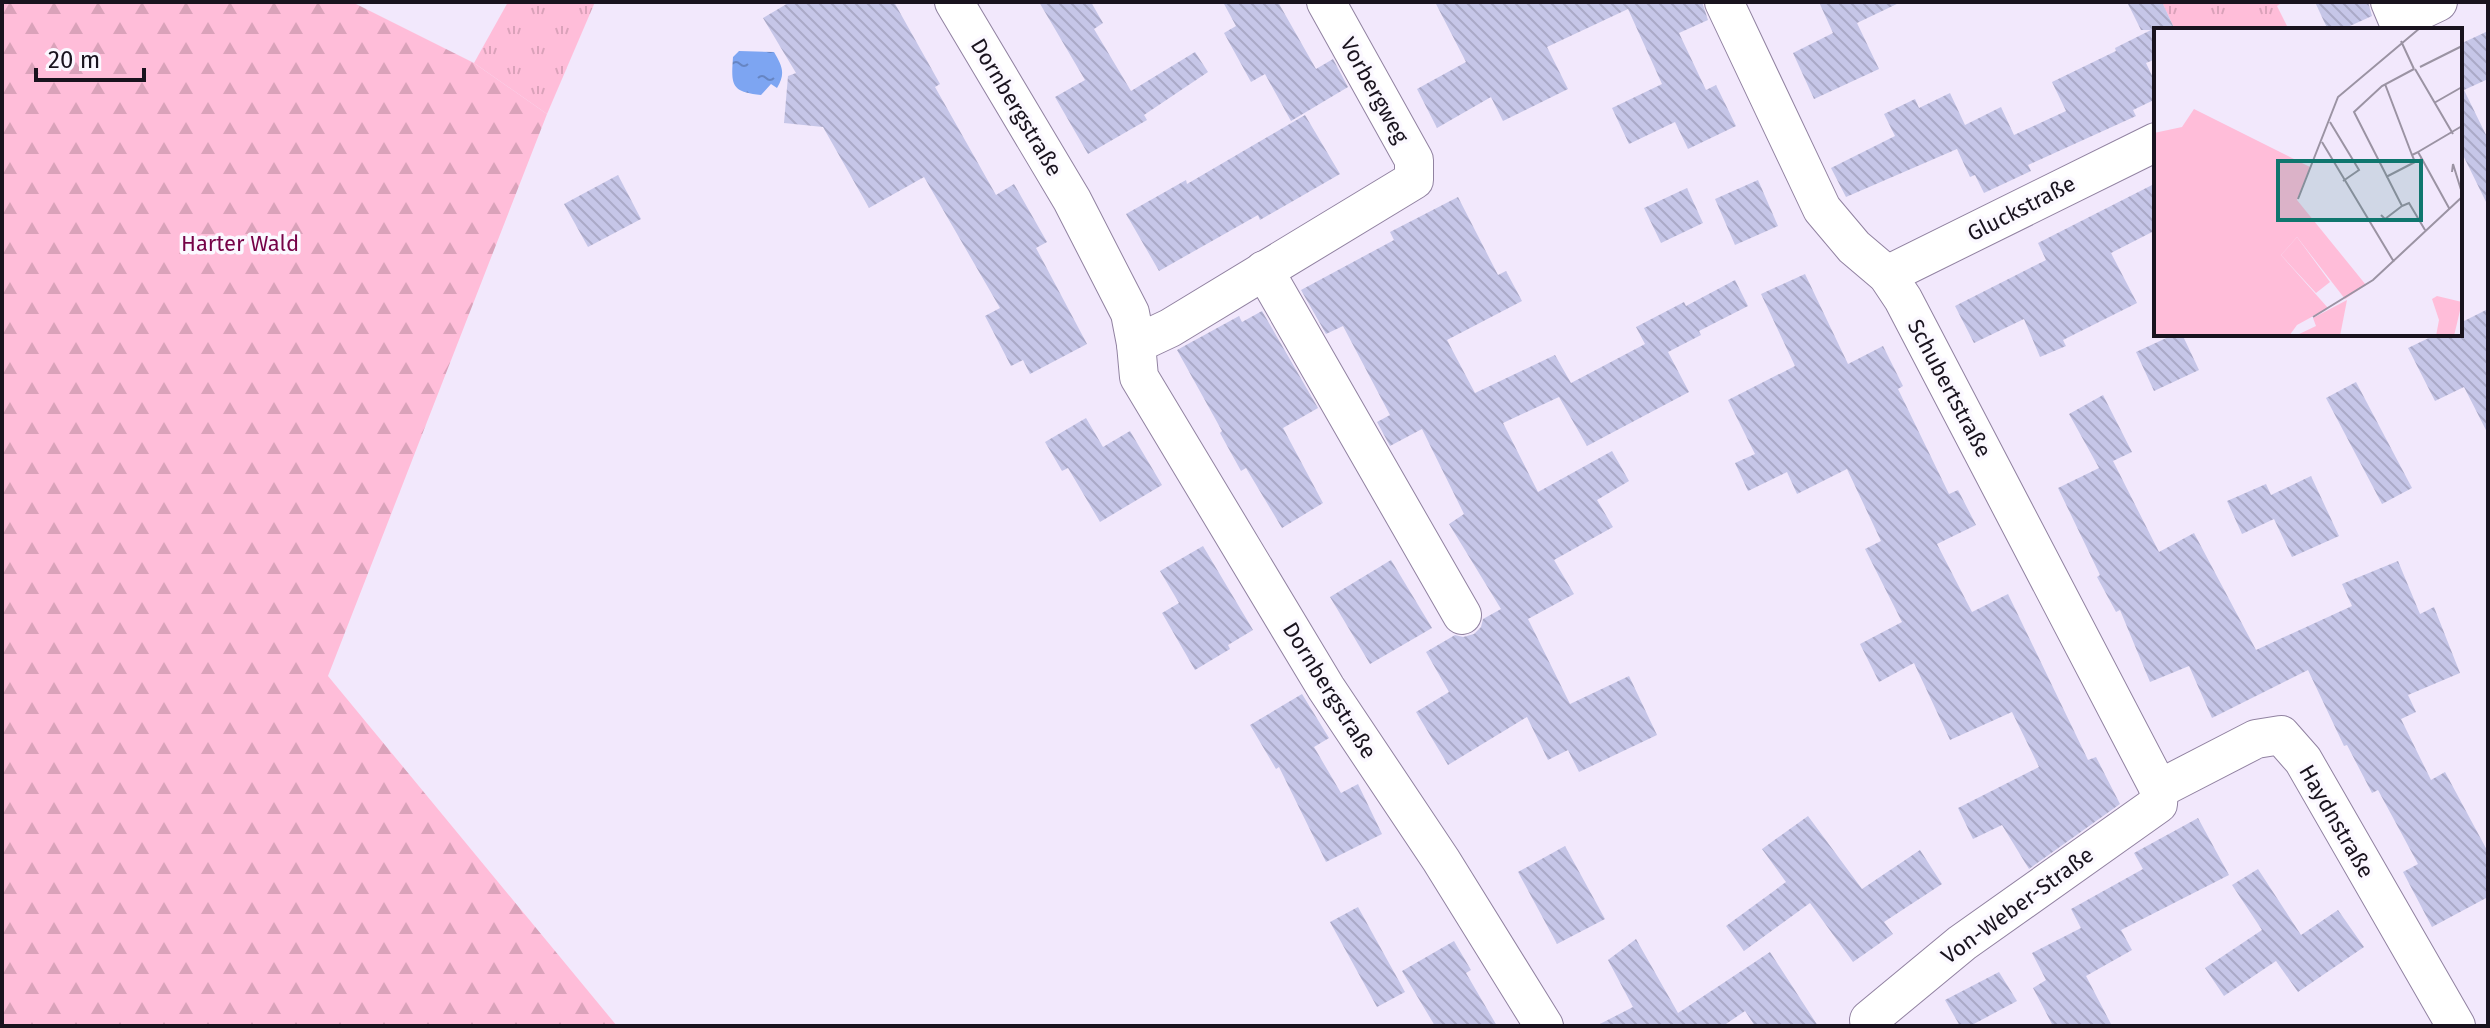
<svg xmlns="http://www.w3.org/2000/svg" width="2490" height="1028" font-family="'Fira Sans',sans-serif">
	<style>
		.grass { fill: url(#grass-tufts) }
		.forest { fill: url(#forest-firs) }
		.water { fill: url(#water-ripples) }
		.building { fill: url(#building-back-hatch) }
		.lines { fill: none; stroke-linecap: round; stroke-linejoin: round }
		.minor-casing { stroke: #9182a1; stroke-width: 40 }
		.minor { stroke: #fff; stroke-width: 38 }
		.labels { text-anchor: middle; stroke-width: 7; stroke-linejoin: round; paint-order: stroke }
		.street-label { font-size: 22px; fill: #19131e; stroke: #fbf8ff }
		.park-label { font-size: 22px; fill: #750247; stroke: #fbf8ff }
		.inset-road { fill: none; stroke: #9b93a3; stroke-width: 2 }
		.view { fill: #0f766e; fill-opacity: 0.15; stroke: #0f766e; stroke-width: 4 }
		.inset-edge { fill: none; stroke: #19131e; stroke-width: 4 }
	</style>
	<defs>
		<pattern id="grass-tufts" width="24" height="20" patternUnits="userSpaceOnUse" patternTransform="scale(2)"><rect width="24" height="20" fill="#ffbdd9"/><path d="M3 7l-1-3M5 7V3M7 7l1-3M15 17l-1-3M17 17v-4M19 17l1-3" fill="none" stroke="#daa2ba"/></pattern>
		<pattern id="forest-firs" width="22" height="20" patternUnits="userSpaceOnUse" patternTransform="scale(2)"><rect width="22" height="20" fill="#ffbdd9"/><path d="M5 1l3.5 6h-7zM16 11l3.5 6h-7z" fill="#daa2ba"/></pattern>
		<pattern id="water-ripples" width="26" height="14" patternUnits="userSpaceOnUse" patternTransform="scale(2)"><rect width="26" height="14" fill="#7da5f2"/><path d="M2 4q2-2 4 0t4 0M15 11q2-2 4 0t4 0" fill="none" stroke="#6685c3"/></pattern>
		<pattern id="building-back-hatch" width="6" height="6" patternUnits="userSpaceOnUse" patternTransform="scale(2)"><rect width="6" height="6" fill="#c6c6e8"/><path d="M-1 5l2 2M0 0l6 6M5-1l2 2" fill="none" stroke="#aaa9c7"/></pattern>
	</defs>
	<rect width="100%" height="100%" fill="#f2e8fc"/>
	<g class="grass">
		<path d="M508,2h87l-48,112 -73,-51z"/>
		<path d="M2162,2h121l-6,4 12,24h-114z"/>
	</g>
	<path class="forest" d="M2,2h350l122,61 73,51 -219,562 289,350h-615z"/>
	<path class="water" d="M739,51l35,1c8,14 12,21 3,36l-6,-4 -10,11c-30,-3 -30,-10 -28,-38z"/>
	<g class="building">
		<path d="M790,2h104l46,82 -5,3 61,108 18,-11 33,58 -11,6 51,96 -57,30 -7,-14 -12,6 -26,-50 15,-8 -76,-131 -55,31 -46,-81 -39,-4 4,-47 8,-3 -33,-55z"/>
		<path d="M1039,2h52l12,21 -9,6 37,62 64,-39 13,20 -64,43 3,5 -59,34 -33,-57 30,-17z"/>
		<path d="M1223,2h55l38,67 17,-10 15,28 -57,34 -26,-47 -14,8 -27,-49 12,-7z"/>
		<path d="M1435,2h267l6,18 -29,13 27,57 10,-5 20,41 -48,23 -13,-27 -46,22 -17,-36 50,-24 -34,-75 -81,38 21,42 -65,32 -12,-24 -54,31 -20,-39 49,-27z"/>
		<path d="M1819,2h82l-44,21 22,46 -65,30 -21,-46 40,-20z"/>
		<path d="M2127,2h35l13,28h-19v29l-10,4 10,21v15l-23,11 3,6 -108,49 3,6 -47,22 -9,-18 -5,2 -13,-28 -111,48 -15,-29 64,-32 -11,-22 31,-15 4,9 31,-15 15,32 36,-18 13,28 52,-24 -14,-29 64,-31 -1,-3 36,-18h-10z"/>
		<path d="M2315,2h53l4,14 -31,14h-13z"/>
		<path d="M2488,31v48l-24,11 24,49v67l-28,-57v-105z"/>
		<path d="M1305,115l35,59 -80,46 -2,-5 -99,56 -33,-57 60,-34 1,4z"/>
		<path d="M618,175l23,44 -53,28 -24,-43z"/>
		<path d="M1758,180l20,46 -43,19 -20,-46z"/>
		<path d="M2156,183v47l-45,23 26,50 -74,37 3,6 -26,11 -16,-38 -50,24 -19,-37 91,-46 -8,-17z"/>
		<path d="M1687,188l16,35 -42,20 -17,-35z"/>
		<path d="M1458,197l40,78 8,-4 16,30 -75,39 28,53 80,-38 16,28 74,-39 -9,-17 48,-25 2,4 49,-26 13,26 -49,25 2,4 -33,17 21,40 -102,54 -28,-49 -56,26 35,69 74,-41 17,30 -32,19 16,27 -59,33 20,34 -46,25 42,85 59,-28 28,59 -78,37 -11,-22 -20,10 -21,-43 -79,48 -32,-53 33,-20 -23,-40 29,-17 8,2 11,-3 7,-7 2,-8 18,-10 -52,-85 15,-10 -42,-85 -32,17 -13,-24 13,-7 -47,-89 -17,8 -25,-44 93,-50 -4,-8z"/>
		<path d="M1805,274l43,90 35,-18 20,40 -5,3 51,105 9,-4 18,35 -39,19 35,68 36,-18 80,166 8,-3 24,47 -91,65 -27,-44 -29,14 -15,-31 81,-41 -27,-55 -62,28 -36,-77 -35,19 -19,-38 42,-22 -37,-73 16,-8 -34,-72 -50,25 -10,-22 -39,19 -13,-28 20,-9 -27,-54 67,-34 -34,-72z"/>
		<path d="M2488,309v125l-24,-47 -29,14 -27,-53 29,-14h23v-11z"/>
		<path d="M1262,311l56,97 -35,20 40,75 -41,25 -36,-60 -5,3 -21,-38 2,-2 -45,-81 62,-34 3,6z"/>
		<path d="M2175,334h7l17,36 -45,21 -18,-39z"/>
		<path d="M2356,382l56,106 -30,16 -56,-106z"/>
		<path d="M2103,395l29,57 -19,9 46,91 35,-19 62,117 96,-44 -10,-22 56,-23 22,53 14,-7 26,66 -52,22 8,17 -15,7 30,61 14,-8 43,80v45l-56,30 -29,-55 15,-8 -40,-74 -6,3 -25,-48 -3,1 -36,-76 -96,48 -23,-52 -39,16 -30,-72 -4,2 -19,-35 3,-2 -42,-87 41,-20 -30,-54z"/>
		<path d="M1086,418l17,29 27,-16 32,54 -62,37 -32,-54 -6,3 -17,-29z"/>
		<path d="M2311,476l28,60 -47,21 -18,-38 -32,15 -15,-33 39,-17 5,11z"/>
		<path d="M1203,546l50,84 -25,15 2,4 -35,21 -33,-57 17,-10 -19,-32z"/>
		<path d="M1391,560l41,68 -62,36 -40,-67z"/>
		<path d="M1302,694l27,44 -15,9 27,46 17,-9 24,50 -56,28 -47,-95 -3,2 -26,-44z"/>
		<path d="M1808,816l54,73 58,-39 22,34 -58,38 9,12 -40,28 -43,-59 -66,48 -18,-25 60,-44 -24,-33z"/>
		<path d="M2198,818l31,57 -108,55 11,20 -46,26 26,50h-59l-20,-38 13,-8 -14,-27 49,-25 -10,-19 72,-40 -9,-16z"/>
		<path d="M1565,846l40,73 -48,25 -39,-72z"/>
		<path d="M2258,869l43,66 37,-25 26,37 -66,45 -22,-31 -52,35 -19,-28 57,-38 -30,-45z"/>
		<path d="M1358,907l47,85 -28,15 -47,-85z"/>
		<path d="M1636,939l42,74 92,-61 48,74h-63l-10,-15 -22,15h-127l37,-19 -25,-47z"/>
		<path d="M1454,941l17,29 -5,3 31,53h-62l-33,-55z"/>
		<path d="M1999,972l18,29 -47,25h-10l-15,-26z"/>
	</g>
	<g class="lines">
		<defs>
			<g id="minor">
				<path d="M954,2l118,198 58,113 6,31 3,33 187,311 115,172 103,166"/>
				<path d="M1724,2l98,207 32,38 33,28 16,24 256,490"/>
				<path d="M2390,2l8,19 40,-19"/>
				<path d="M1264,270l198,345"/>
				<path d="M1887,275l269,-133"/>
				<path d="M1136,344l34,-16 244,-148v-20l-88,-158"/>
				<path d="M2159,789l97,-50 25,-4 22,25 153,266"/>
				<path d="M1869,1020l93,-77 196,-139 1,-15"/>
			</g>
		</defs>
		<use href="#minor" class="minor-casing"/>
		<use href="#minor" class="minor"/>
	</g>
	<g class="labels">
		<g class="street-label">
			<text transform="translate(1375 90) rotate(61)" y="8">Vorbergweg</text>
			<text transform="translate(1017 107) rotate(59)" y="8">Dornbergstraße</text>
			<text transform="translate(2021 208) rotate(-27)" y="8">Gluckstraße</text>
			<text transform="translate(1950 388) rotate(62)" y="8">Schubertstraße</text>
			<text transform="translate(1330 690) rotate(58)" y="8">Dornbergstraße</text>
			<text transform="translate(2337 821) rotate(60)" y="8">Haydnstraße</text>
			<text transform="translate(2017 905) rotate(-36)" y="8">Von-Weber-Straße</text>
		</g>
		<g class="park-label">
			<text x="240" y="251">Harter Wald</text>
		</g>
	</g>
	<g transform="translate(2154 28)">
		<rect width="308" height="308" fill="#f2e8fc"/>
		<path d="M143,209l33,45 -14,11 -35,-38zM283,268l25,6 -8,34h-18l3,-16 -7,-21z" fill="#ffbdd9"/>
		<path d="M40,81l116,58 -13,33 69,85 -21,14 -48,-62 -16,18 47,53 -31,17 -8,11h-135v-203l28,-6z" fill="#ffbdd9"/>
		<path d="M193,272l-7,36h-45l21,-10 -3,-8z" fill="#ffbdd9"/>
		<path class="inset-road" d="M247,13l13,28M266,39l42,-21M261,41l38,65M231,56l27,71M280,75l28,-16M176,94l29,48 -16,11M168,114l72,120M264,124l44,-26M264,124l4,7 -7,3 -3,-7zM268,131l27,49M298,144l1,-8 9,29M232,149l29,-15M144,171l40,-102 82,-69M248,178l-48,-94 28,-26 32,-17M248,178l7,-3 16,27M227,187l4,4 17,-13M159,289l60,-37 89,-83"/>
		<path class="view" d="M124,133h143v59h-143z"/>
		<rect width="308" height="308" class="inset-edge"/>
	</g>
	<rect width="2490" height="1028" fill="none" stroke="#19131e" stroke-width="8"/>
	<path d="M36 68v12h108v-12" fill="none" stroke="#19131e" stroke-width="4"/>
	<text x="48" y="68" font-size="24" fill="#19131e" stroke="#fbf8ff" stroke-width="6" paint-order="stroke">20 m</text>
</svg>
